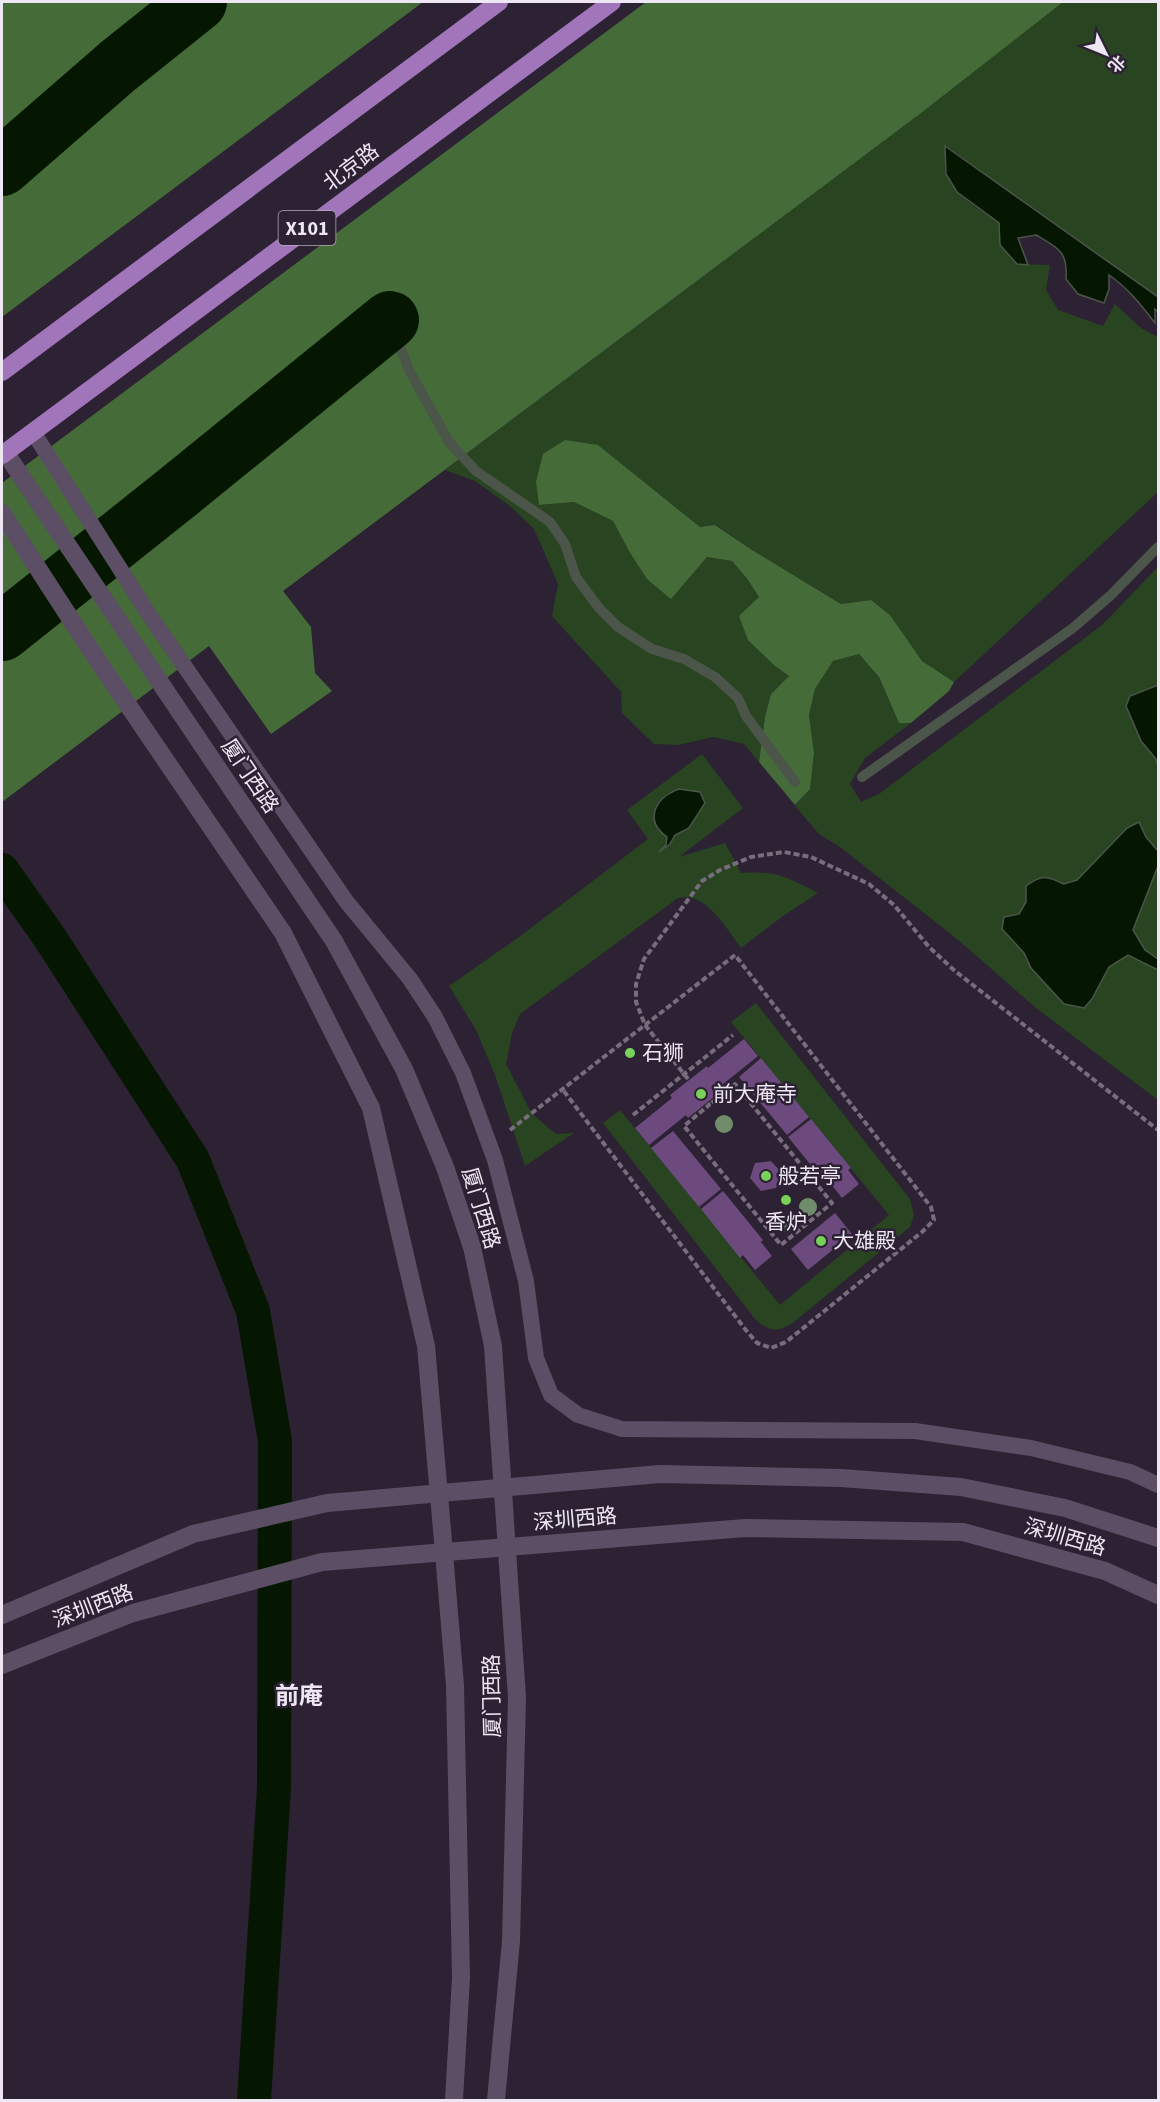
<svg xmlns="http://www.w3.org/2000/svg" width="1160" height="2102" font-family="'Source Sans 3','Noto Sans SC',sans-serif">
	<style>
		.green { fill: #294420 }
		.forest { fill: #456c38 }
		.water { fill: #051701; stroke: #4b554a; stroke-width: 1.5 }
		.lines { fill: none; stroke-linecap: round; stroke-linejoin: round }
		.stream { stroke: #4b554a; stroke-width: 10 }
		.canal { stroke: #051701; stroke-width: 34 }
		.river { stroke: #051701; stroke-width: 58 }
		.building { fill: #6c4a7e }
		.path { stroke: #776d7d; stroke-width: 4; stroke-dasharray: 6 3; stroke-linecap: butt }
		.lane { stroke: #5c4e64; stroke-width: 16 }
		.secondary { stroke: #5c4e64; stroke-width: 18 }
		.primary { stroke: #a175b9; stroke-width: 18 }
		.tree { fill: #718c6a }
		.poi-dot { fill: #78d158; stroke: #2d2134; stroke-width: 2 }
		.labels { text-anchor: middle; stroke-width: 5; stroke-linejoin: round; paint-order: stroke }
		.shield { fill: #2d2134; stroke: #b4abba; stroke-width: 1.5 }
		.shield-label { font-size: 20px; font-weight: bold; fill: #eee6f3 }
		.street-label { font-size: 21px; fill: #eee6f3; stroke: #2d2134 }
		.poi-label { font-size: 21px; fill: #eee6f3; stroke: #2d2134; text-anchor: start }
		.quarter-label { font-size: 24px; font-weight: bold; fill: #eee6f3; stroke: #2d2134 }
	</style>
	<rect width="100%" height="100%" fill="#2d2134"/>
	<g class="green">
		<path d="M1062,2h96v295l-212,-151c-6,44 22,55 53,77l1,22 17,19 33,1 -4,25 12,20 45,16 12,-22 26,24 17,9v155l-204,190 -32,-21 -32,-46 -19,-15 -30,4 -89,-54 -36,-25 -16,2 -102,-82 -58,60 34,-3 39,19 16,30 42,47 36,-41 25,4 16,19 11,17 16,69 14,10 -18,18 -6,23 -6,45 -15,-18 -31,-7 -35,8 -24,-1 -32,-31 -1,-21 -69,-76 6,-32 -24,-55 -24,-23 -35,-25 -30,-11 465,-349z"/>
		<path d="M1158,567v533l-122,-92 -79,-69 -117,-92 -21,-13 -24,-28 15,-18 4,-35 -5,-38 6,-26 18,-28 26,-7 20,23 20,45 12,1 -46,35 -15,26 11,18 18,-8 223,-169z"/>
		<path d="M702,754l41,54 -64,49 46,-14 16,30c37,-2 44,3 77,20l-35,23 -42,32c-12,-16 -28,-44 -49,-50 -4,-2 -9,0 -14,0l-158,116 -8,20 -6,30 26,50 24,20 18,-1 -49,33 -30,-91 -19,-45 -27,-44 70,-49 129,-98 -21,-29z"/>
		<path d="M756,1003l154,196 4,16 -4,12 -116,95c-16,11 -25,10 -39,-3l-152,-196 17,-13 160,195 109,-90 -158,-193z"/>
	</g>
	<g class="forest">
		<path d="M2,2h421l-421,315z"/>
		<path d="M646,2h417l-142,111 -638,478 28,36 4,46 17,18 -61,43 -62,-88 -207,156v-319z"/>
		<path d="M565,440l33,5 102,82 15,-2 37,25 89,54 30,-4 19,15 32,46 32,21 -5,9 -38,32h-12l-20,-46 -20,-23 -26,7 -18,28 -6,26 5,38 -4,36 -15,16 -36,-43 6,-45 6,-23 18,-18 -14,-10 -27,-26 -9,-24 20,-19 -11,-17 -16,-19 -25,-4 -36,42 -24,-20 -18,-28 -16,-30 -39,-19 -35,3 -3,-23 7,-28z"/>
	</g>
	<g class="water">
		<path d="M945,146l213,151v15l-3,-3v14c-14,-18 -27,-35 -46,-48v14l-5,14 -26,-9 -12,-15c2,-28 -8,-31 -30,-44l-18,3 10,27 -11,-1 -17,-19 -1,-22 -42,-31 -11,-18z"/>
		<path d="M1158,685v82l-2,-8 -15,-18 -15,-35 4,-10z"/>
		<path d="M679,789l21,3 5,11 -16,25 -14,7 -5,9 -11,8 7,-7 1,-8c-24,-17 -11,-40 12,-48z"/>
		<path d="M1139,822l7,15 12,14v15l-25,64 12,20 13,9v11l-30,-15 -19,12 -17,32 -8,9 -20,-4 -33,-36 -7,-15 -22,-24 2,-12 15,-3 7,-12v-16c16,-12 21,-10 38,-2l13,-4 50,-52z"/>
	</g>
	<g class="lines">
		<g class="stream">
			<path d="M390,320l19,50 40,72 27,29 74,51 15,22 11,33 23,31 19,19 34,22 32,10 31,18 23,21 8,18 49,66"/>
			<path d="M862,777l211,-149 38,-33 47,-48"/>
		</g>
		<path class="canal" d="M2,870l48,68 143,222 60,151 22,130 -1,346 -20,313"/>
		<g class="river">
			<path d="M2,167l116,-101 80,-64"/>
			<path d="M2,632l176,-140 212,-172"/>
		</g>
	</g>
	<g class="building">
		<path d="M744,1039l14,17 -36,29 3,3 -37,30 -2,-3 -37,30 -14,-17 37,-30 -2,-3 37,-29 1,2z"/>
		<path d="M761,1058l48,59 -22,18 -48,-58z"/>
		<path d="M811,1119l40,49 -3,2 11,14 -17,14 -11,-14 -3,2 -40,-49z"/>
		<path d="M673,1131l48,58 -22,18 -48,-59z"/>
		<path d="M771,1161l11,12 -6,15 -15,3 -11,-13 5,-15z"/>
		<path d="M723,1191l40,49 -2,2 11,14 -17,14 -12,-15 -3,3 -39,-49z"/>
		<path d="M835,1213l17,21 -44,36 -17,-21z"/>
	</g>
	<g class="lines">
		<g class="path">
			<path d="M688,1079l-43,-54 -9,-23v-18l8,-25 58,-78 18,-11 31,-13 33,-5 27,5 58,27 25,21 35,42 26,24 203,159"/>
			<path d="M708,1103l1,2 -25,21 97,119 51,-42 -97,-119 -26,21"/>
			<path d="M633,1115l100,-80"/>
			<path d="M510,1130l225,-175 196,252 3,13 -12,12 -136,110 -15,6 -14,-5 -12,-14 -182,-239"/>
		</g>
		<path class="lane" d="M33,432l117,184 196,285 64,78 25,38 28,56 32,87 31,121 10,77 15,37 27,20 44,14 293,2 116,17 99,24 28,13"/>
		<g class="secondary">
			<path d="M5,452l329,489 70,128 41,98 27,80 21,99 24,351 -6,244 -15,159"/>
			<path d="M2,513l92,142 189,278 88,175 55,238 18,207 11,132 6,292 -7,123"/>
			<path d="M2,1615l191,-81 134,-31 333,-29 181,4 120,9 104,21 93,30"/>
			<path d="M2,1665l131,-52 189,-51 423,-34 218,4 142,39 53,24"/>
		</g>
		<g class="primary">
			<path d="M2,372l497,-370"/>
			<path d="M2,455l610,-453"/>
		</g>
	</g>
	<g class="tree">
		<circle cx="724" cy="1124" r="9"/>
		<circle cx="808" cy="1207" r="9"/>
		<circle cx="787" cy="1223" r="9"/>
	</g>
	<g class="poi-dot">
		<circle cx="630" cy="1053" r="6"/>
		<circle cx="701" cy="1094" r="6"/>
		<circle cx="766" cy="1176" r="6"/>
		<circle cx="786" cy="1200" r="6"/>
		<circle cx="821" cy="1241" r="6"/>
	</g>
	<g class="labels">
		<rect class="shield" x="278.5" y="211" width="57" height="34" rx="4.5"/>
		<g class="shield-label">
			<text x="307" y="235">X101</text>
		</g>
		<g class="street-label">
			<text transform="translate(351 167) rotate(-37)" y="7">北京路</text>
			<text transform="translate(250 776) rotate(56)" y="7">厦门西路</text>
			<text transform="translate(481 1208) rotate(73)" y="7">厦门西路</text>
			<text transform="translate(575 1519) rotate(-5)" y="7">深圳西路</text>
			<text transform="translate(1065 1537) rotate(16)" y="7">深圳西路</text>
			<text transform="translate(93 1606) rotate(-21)" y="7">深圳西路</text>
			<text transform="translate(492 1696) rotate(-91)" y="7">厦门西路</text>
		</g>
		<g class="poi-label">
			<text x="642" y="1060">石狮</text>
			<text x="713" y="1101">前大庵寺</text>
			<text x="778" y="1183">般若亭</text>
			<text x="786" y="1229" text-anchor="middle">香炉</text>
			<text x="833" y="1248">大雄殿</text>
		</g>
		<g class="quarter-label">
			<text x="299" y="1704">前庵</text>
		</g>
	</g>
	<rect width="1160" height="2102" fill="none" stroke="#eee6f3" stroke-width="6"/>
	<g transform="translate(1106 54) rotate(133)" stroke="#2d2134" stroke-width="4.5" paint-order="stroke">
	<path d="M0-4.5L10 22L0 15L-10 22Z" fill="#eee6f3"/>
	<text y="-9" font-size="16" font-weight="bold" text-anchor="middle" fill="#eee6f3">北</text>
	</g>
</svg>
